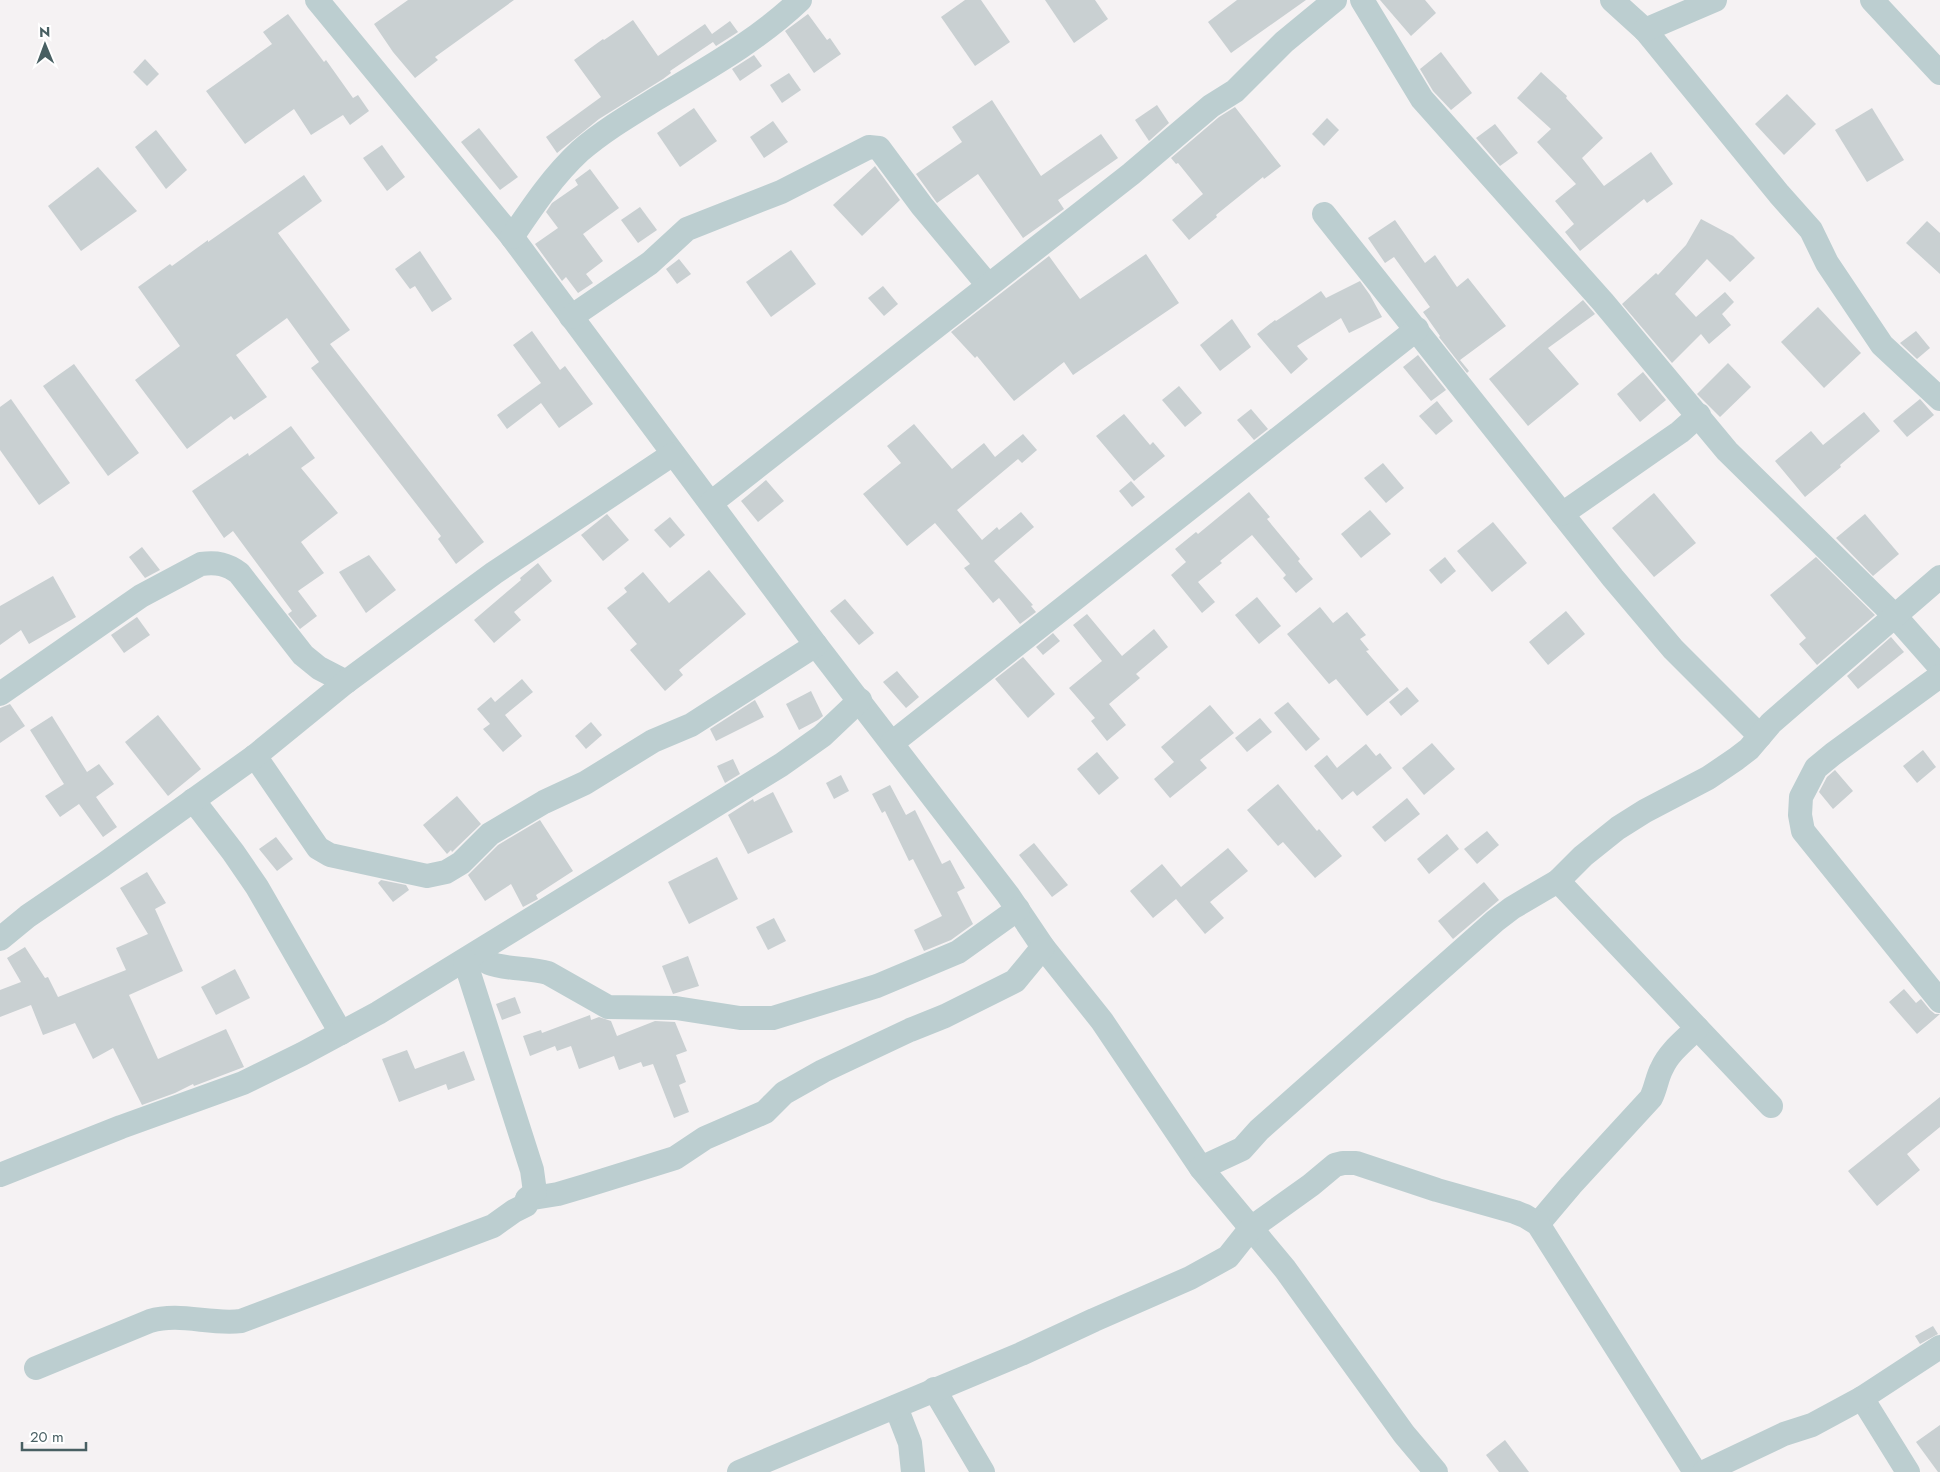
<svg xmlns="http://www.w3.org/2000/svg" width="1940" height="1472" font-family="Jost,sans-serif">
	<style>
		.building { fill: #c9d0d2 }
		.lines { fill: none; stroke-linecap: round; stroke-linejoin: round }
		.minor { stroke: #bcced0; stroke-width: 24 }
	</style>
	<rect width="100%" height="100%" fill="#f5f2f3"/>
	<g class="building">
		<path d="M408,0h106l-79,57 3,3 -23,18 -22,-26 -19,-28z"/>
		<path d="M965,0h16l29,42 -35,24 -34,-49z"/>
		<path d="M1045,0h50l13,19 -34,24z"/>
		<path d="M1237,0h69l-75,53 -23,-31z"/>
		<path d="M1380,0h45l11,13 -25,23z"/>
		<path d="M288,14l36,48 2,-2 27,38 5,-3 11,16 -19,14 -7,-10 -32,20 -17,-26 -49,35 -39,-53 66,-47 -9,-12z"/>
		<path d="M808,14l19,26 3,-2 11,16 -27,19 -29,-42z"/>
		<path d="M633,20l25,36 47,-32 7,10 18,-13 8,11 -22,14 -3,-4 -43,29 1,2 -8,6 -64,40 -42,34 -11,-16 55,-40 -27,-37 29,-21 1,1z"/>
		<path d="M1441,52l31,41 -21,17 -18,-19 -13,-22z"/>
		<path d="M754,55l8,11 -22,15 -8,-12z"/>
		<path d="M145,59l14,15 -12,12 -14,-14z"/>
		<path d="M1541,72l26,24 -1,2 37,40 -21,20 22,28 47,-34 22,32 -26,19 -3,-4 -64,52 -15,-19 9,-8 -19,-23 21,-17 -39,-42 14,-13 -34,-31z"/>
		<path d="M789,73l12,17 -19,13 -12,-18z"/>
		<path d="M1787,94l29,30 -32,31 -29,-31z"/>
		<path d="M992,100l49,76 60,-42 17,24 -60,42 6,9 -41,29 -45,-64 -41,29 -21,-29 46,-32 -10,-15z"/>
		<path d="M1157,105l12,18 -20,18 -14,-21z"/>
		<path d="M1235,107l46,59 -17,13 -1,-2 -47,38 1,2 -28,23 -17,-20 31,-26 -25,-31 -2,1 -5,-6 48,-41z"/>
		<path d="M694,108l23,33 -37,26 -23,-34z"/>
		<path d="M1872,108l32,52 -37,22 -32,-52z"/>
		<path d="M1327,118l12,12 -15,16 -12,-12z"/>
		<path d="M773,121l15,21 -24,16 -14,-21z"/>
		<path d="M1495,124l23,29 -18,13 -24,-28z"/>
		<path d="M479,128l39,49 -18,13 -39,-48z"/>
		<path d="M156,130l31,40 -21,19 -31,-42z"/>
		<path d="M382,145l23,32 -18,14 -24,-33z"/>
		<path d="M875,166l25,34 -38,36 -29,-31z"/>
		<path d="M98,167l39,44 -56,40 -33,-45z"/>
		<path d="M590,169l29,39 -36,26 20,27 -17,13 7,9 -15,10 -12,-16 -4,4 -27,-37 23,-16 -12,-16 6,-9 26,-18 -3,-5z"/>
		<path d="M304,175l18,26 -44,32 72,97 -20,14 154,198 -28,22 -18,-25 3,-3 -130,-168 8,-6 -32,-44 -51,37 31,42 -33,23 -3,-4 -44,33 -52,-69 45,-34 -42,-59 32,-23 2,2 36,-26v2z"/>
		<path d="M640,207l17,23 -19,13 -17,-23z"/>
		<path d="M1701,219l32,17 22,22 -25,24 -23,-23 -32,35 21,23 29,-25 9,10 -12,12 9,11 -22,19 -8,-10 -29,29 -50,-59 34,-31 2,2 28,-30z"/>
		<path d="M1395,220l30,43 10,-8 22,32 11,-9 38,48 -46,34 9,11 -2,2 -28,-36 1,-1 -17,-24 7,-5 -36,-50 -9,6 -17,-25z"/>
		<path d="M1927,221l13,12v41l-34,-31z"/>
		<path d="M791,250l25,34 -45,33 -25,-35z"/>
		<path d="M420,251l32,48 -20,13 -17,-26 -5,3 -15,-20z"/>
		<path d="M1146,254l33,49 -106,72 -9,-13 -50,39 -37,-45 -2,2 -24,-26 98,-76 31,43z"/>
		<path d="M679,259l12,15 -14,10 -11,-15z"/>
		<path d="M1360,281l10,14 12,22 -33,16 -8,-15 -44,28 11,13 -17,15 -34,-40 18,-14 1,1 45,-30 5,7z"/>
		<path d="M883,286l15,18 -14,12 -16,-18z"/>
		<path d="M1583,300l12,14 -47,34 31,36 -51,42 -39,-47z"/>
		<path d="M1818,307l43,46 -37,35 -43,-46z"/>
		<path d="M1232,319l19,28 -31,24 -20,-26z"/>
		<path d="M532,331l28,39 5,-4 28,38 -34,24 -18,-25 -34,26 -10,-14 44,-32 -28,-38z"/>
		<path d="M1916,331l14,17 -13,11 -17,-16z"/>
		<path d="M1418,355l28,35 -15,11 -28,-34z"/>
		<path d="M1728,363l23,24 -31,30 -23,-23z"/>
		<path d="M74,364l65,89 -31,23 -65,-90z"/>
		<path d="M1643,372l23,28 -26,22 -23,-28z"/>
		<path d="M1179,386l23,27 -17,14 -23,-27z"/>
		<path d="M11,399l59,84 -31,22 -39,-55v-43z"/>
		<path d="M1920,399l14,16 -27,22 -14,-16z"/>
		<path d="M1437,401l16,20 -17,14 -17,-19z"/>
		<path d="M1251,409l17,20 -14,11 -17,-20z"/>
		<path d="M1864,412l16,19 -40,34 1,2 -36,30 -30,-36 36,-30 12,14z"/>
		<path d="M1124,414l26,31 3,-3 12,14 -31,25 -38,-45z"/>
		<path d="M914,424l38,45 32,-26 11,14 28,-23 14,16 -15,13 -4,-4 -61,51 25,30 15,-13 2,3 22,-18 13,15 -40,34 39,44 -2,1 5,6 -16,12 -21,-26 -6,5 -29,-35 6,-4 -35,-41 -28,23 -44,-52 38,-31 -14,-17z"/>
		<path d="M291,426l24,32 -14,10 37,45 -37,29 23,31 -26,18 19,25 -17,13 -12,-15 4,-3 -59,-80 -9,7 -32,-47 56,-38 1,3z"/>
		<path d="M1383,463l21,25 -18,15 -22,-25z"/>
		<path d="M766,480l18,21 -26,21 -17,-21z"/>
		<path d="M1131,481l14,16 -13,10 -13,-16z"/>
		<path d="M1249,492l21,25 -3,2 33,40 -2,2 15,18 -17,14 -13,-15 3,-3 -34,-40 -32,26 2,2 -24,19 17,20 -13,11 -31,-38 15,-13 -11,-13 21,-17 2,2z"/>
		<path d="M1654,493l42,50 -42,34 -42,-49z"/>
		<path d="M1370,510l21,24 -30,24 -20,-24z"/>
		<path d="M607,514l22,26 -26,21 -22,-26z"/>
		<path d="M1865,514l34,40 -26,22 -37,-38z"/>
		<path d="M670,517l15,18 -15,13 -16,-18z"/>
		<path d="M1493,522l34,41 -35,29 -35,-41z"/>
		<path d="M142,547l18,23 -15,8 -16,-21z"/>
		<path d="M369,555l27,35 -30,23 -27,-41z"/>
		<path d="M1445,557l11,14 -15,13 -12,-14z"/>
		<path d="M1816,557l59,58 -58,50 -18,-21 7,-6 -36,-43z"/>
		<path d="M538,563l14,18 -38,31 7,8 -27,23 -20,-23 47,-40 -1,-2z"/>
		<path d="M709,570l37,44 -67,56 4,5 -18,16 -35,-41 7,-6 -30,-36 20,-16 -3,-4 19,-16 26,31z"/>
		<path d="M53,576l23,41 -47,27 -8,-14 -21,15v-39z"/>
		<path d="M1257,597l24,29 -22,18 -24,-29z"/>
		<path d="M845,599l29,34 -15,12 -29,-34z"/>
		<path d="M1320,607l13,16 14,-11 19,23 -6,4 9,11 -3,1 33,39 -32,26 -31,-37 -7,5 -42,-50z"/>
		<path d="M1566,611l19,23 -37,31 -19,-23z"/>
		<path d="M1087,614l35,42 32,-27 14,18 -32,27 4,4 -31,26 17,21 -19,16 -16,-20 4,-3 -26,-30 33,-27 -29,-36z"/>
		<path d="M137,617l13,18 -26,18 -13,-18z"/>
		<path d="M1053,633l7,8 -17,14 -7,-8z"/>
		<path d="M1891,637l13,15 -46,37 -11,-13z"/>
		<path d="M1023,657l32,37 -27,24 -33,-39z"/>
		<path d="M897,671l22,26 -13,11 -23,-26z"/>
		<path d="M522,679l11,13 -28,23 17,21 -19,16 -20,-23 7,-5 -13,-15 14,-12 4,5z"/>
		<path d="M1407,687l12,14 -18,15 -12,-14z"/>
		<path d="M811,691l12,25 -5,4 -19,10 -13,-26z"/>
		<path d="M755,700l9,17 -48,24 -6,-12z"/>
		<path d="M1288,702l32,37 -14,12 -32,-38z"/>
		<path d="M10,704l15,22 -25,17v-35z"/>
		<path d="M1210,705l24,28 -34,27 7,8 -37,30 -16,-19 20,-17 -13,-15z"/>
		<path d="M158,715l43,54 -33,27 -43,-54z"/>
		<path d="M52,716l35,56 12,-8 15,20 -18,13 21,30 -14,10 -24,-33 -19,13 -15,-21 19,-12 -34,-54z"/>
		<path d="M1260,718l12,14 -25,20 -12,-14z"/>
		<path d="M591,722l11,13 -16,14 -11,-13z"/>
		<path d="M1432,743l23,26 -31,26 -22,-27z"/>
		<path d="M1366,744l10,12 4,-3 12,15 -35,28 -4,-5 -11,9 -28,-34 13,-11 10,13z"/>
		<path d="M1923,750l13,17 -19,16 -14,-17z"/>
		<path d="M1097,752l22,26 -20,17 -22,-26z"/>
		<path d="M733,759l7,15 -15,9 -8,-17z"/>
		<path d="M1835,770l18,21 -20,18 -14,-17 8,-15z"/>
		<path d="M841,775l8,16 -15,8 -8,-16z"/>
		<path d="M1278,784l39,47 2,-2 23,27 -27,22 -32,-36 -5,4 -31,-36z"/>
		<path d="M890,785l16,30 9,-5 27,54 8,-4 15,28 -8,4 16,32 -22,16 -27,11 -10,-21 28,-14 -29,-57 -4,2 -24,-50 -3,2 -10,-19z"/>
		<path d="M773,792l20,40 -45,22 -20,-39 25,-16 1,3z"/>
		<path d="M457,796l24,28 -29,28 -1,-2 -4,4 -24,-29z"/>
		<path d="M1407,798l13,16 -35,28 -13,-15z"/>
		<path d="M540,820l33,51 -37,24 2,4 -15,8 -12,-23 -26,17 -17,-26 30,-30z"/>
		<path d="M1487,831l12,14 -22,19 -13,-15z"/>
		<path d="M1447,834l12,15 -30,25 -12,-15z"/>
		<path d="M276,837l17,22 -16,12 -18,-22z"/>
		<path d="M1034,843l34,42 -16,12 -33,-42z"/>
		<path d="M1228,848l20,23 -38,31 14,16 -19,16 -29,-35 -23,19 -23,-27 32,-27 19,23z"/>
		<path d="M717,857l21,42 -49,25 -21,-42z"/>
		<path d="M147,872l19,31 -11,6 28,62 -54,24 29,64 68,-30 18,38 -50,19 -1,-2 -18,9 -33,12 -29,-57 -20,11 -18,-36 -32,12 -12,-30 -31,12v-27l21,-8 -14,-24 18,-11 20,31 3,-1 10,20 68,-27 -10,-22 32,-14 -28,-46z"/>
		<path d="M381,880l25,5 3,5 -16,12 -15,-19z"/>
		<path d="M1484,882l15,18 -46,39 -15,-18z"/>
		<path d="M774,918l12,23 -18,9 -12,-23z"/>
		<path d="M688,956l11,30 -26,8 -11,-28z"/>
		<path d="M235,969l15,29 -34,17 -15,-28z"/>
		<path d="M1904,989l12,14 5,-4 9,11 5,4h5l-23,20 -28,-32z"/>
		<path d="M515,997l6,16 -19,7 -6,-16z"/>
		<path d="M590,1015l1,5 8,-3 12,4 6,15 38,-15 20,1 12,29 -11,4 10,27 -7,3 10,27 -15,6 -21,-54 -10,3 -2,-5 -22,8 -5,-14 -35,13 -8,-23 -14,5 -2,-5 -25,10 -7,-20 18,-6 1,3z"/>
		<path d="M407,1050l8,19 49,-18 11,29 -27,10 -2,-6 -47,18 -17,-43z"/>
		<path d="M1940,1097v30l-33,27 13,16 -43,36 -29,-35z"/>
		<path d="M1933,1326l5,8 -18,10 -5,-8z"/>
		<path d="M1940,1425v47h-2l-22,-30z"/>
		<path d="M1505,1440l24,32h-30l-13,-17z"/>
	</g>
	<g class="lines">
		<g class="minor">
			<path d="M317,0l195,237 304,408 192,250 35,52 59,74 99,147 84,101 119,165 32,38"/>
			<path d="M1362,0l60,99 181,203 124,149 168,165 45,51"/>
			<path d="M1612,0l33,30 134,164 32,36 16,33 55,82 58,54"/>
			<path d="M1872,0l68,73"/>
			<path d="M1645,30l70,-30"/>
			<path d="M1324,214l289,364 60,71 87,87"/>
			<path d="M512,237c21,-31 41,-61 68,-86 23,-20 50,-36 76,-52 50,-30 101,-58 144,-99"/>
			<path d="M571,317l79,-54 37,-34 94,-37 88,-45 10,1 43,58 66,79"/>
			<path d="M711,503l420,-329 80,-68 24,-15 49,-49 51,-42"/>
			<path d="M1562,514l92,-64 26,-18 19,-17"/>
			<path d="M1940,676l-107,78 -17,14 -15,29 -1,18 3,16 137,170"/>
			<path d="M0,694l141,-98 60,-32c16,-2 26,0 38,9l64,82 16,13 27,14"/>
			<path d="M892,743l525,-414"/>
			<path d="M255,756l63,92 12,7 97,21 19,-4 15,-9 29,-29 54,-32 41,-19 68,-42 38,-16 125,-80"/>
			<path d="M193,800l40,52 24,35 84,146"/>
			<path d="M1558,881l213,225"/>
			<path d="M0,939l28,-23 75,-51 152,-109 91,-74 148,-109 179,-119"/>
			<path d="M478,953c3,4 6,8 11,10 13,6 42,5 59,10l60,34 68,1 64,10h33l104,-32 81,-34 60,-43"/>
			<path d="M1201,1168l41,-19 17,-19 236,-209 17,-13 46,-27 25,-25 35,-28 27,-17 63,-33 28,-19 13,-10 22,-26 169,-146"/>
			<path d="M0,1175l121,-48 122,-44 59,-29 76,-41 403,-248 41,-29 38,-36"/>
			<path d="M527,1199l31,-5 27,-8 90,-28 30,-20 60,-26 19,-19 39,-22 87,-41 35,-14 70,-35 28,-34"/>
			<path d="M1538,1224l33,-39 80,-87c5,-10 6,-21 11,-30 7,-16 23,-28 35,-40"/>
			<path d="M36,1368l114,-47c30,-9 60,4 91,0l252,-95 21,-15 12,-6 1,-6 8,-7 -3,-22 -67,-209"/>
			<path d="M934,1389l49,83"/>
			<path d="M1862,1398l46,74"/>
			<path d="M896,1407l14,36 3,29"/>
			<path d="M739,1472l282,-118 73,-34 96,-42 38,-21 23,-29 60,-43 24,-20 8,-2h13l81,27 78,22 10,4 13,8 157,248"/>
			<path d="M1704,1472l80,-38 28,-9 50,-27 78,-51"/>
		</g>
	</g>
	<g transform="translate(45 45) rotate(359)" stroke="#ffffff" stroke-width="4" paint-order="stroke">
	<path d="M0-4L9 19L0 12L-9 19Z" fill="#485f62"/>
	<text y="-8" font-size="14" font-weight="bold" text-anchor="middle" fill="#485f62">N</text>
	</g>
	<path d="M22 1442v8h64v-8" fill="none" stroke="#485f62" stroke-width="2.5"/>
	<text x="30" y="1442" font-size="15" fill="#485f62" stroke="#ffffff" stroke-width="4" paint-order="stroke">20 m</text>
</svg>
